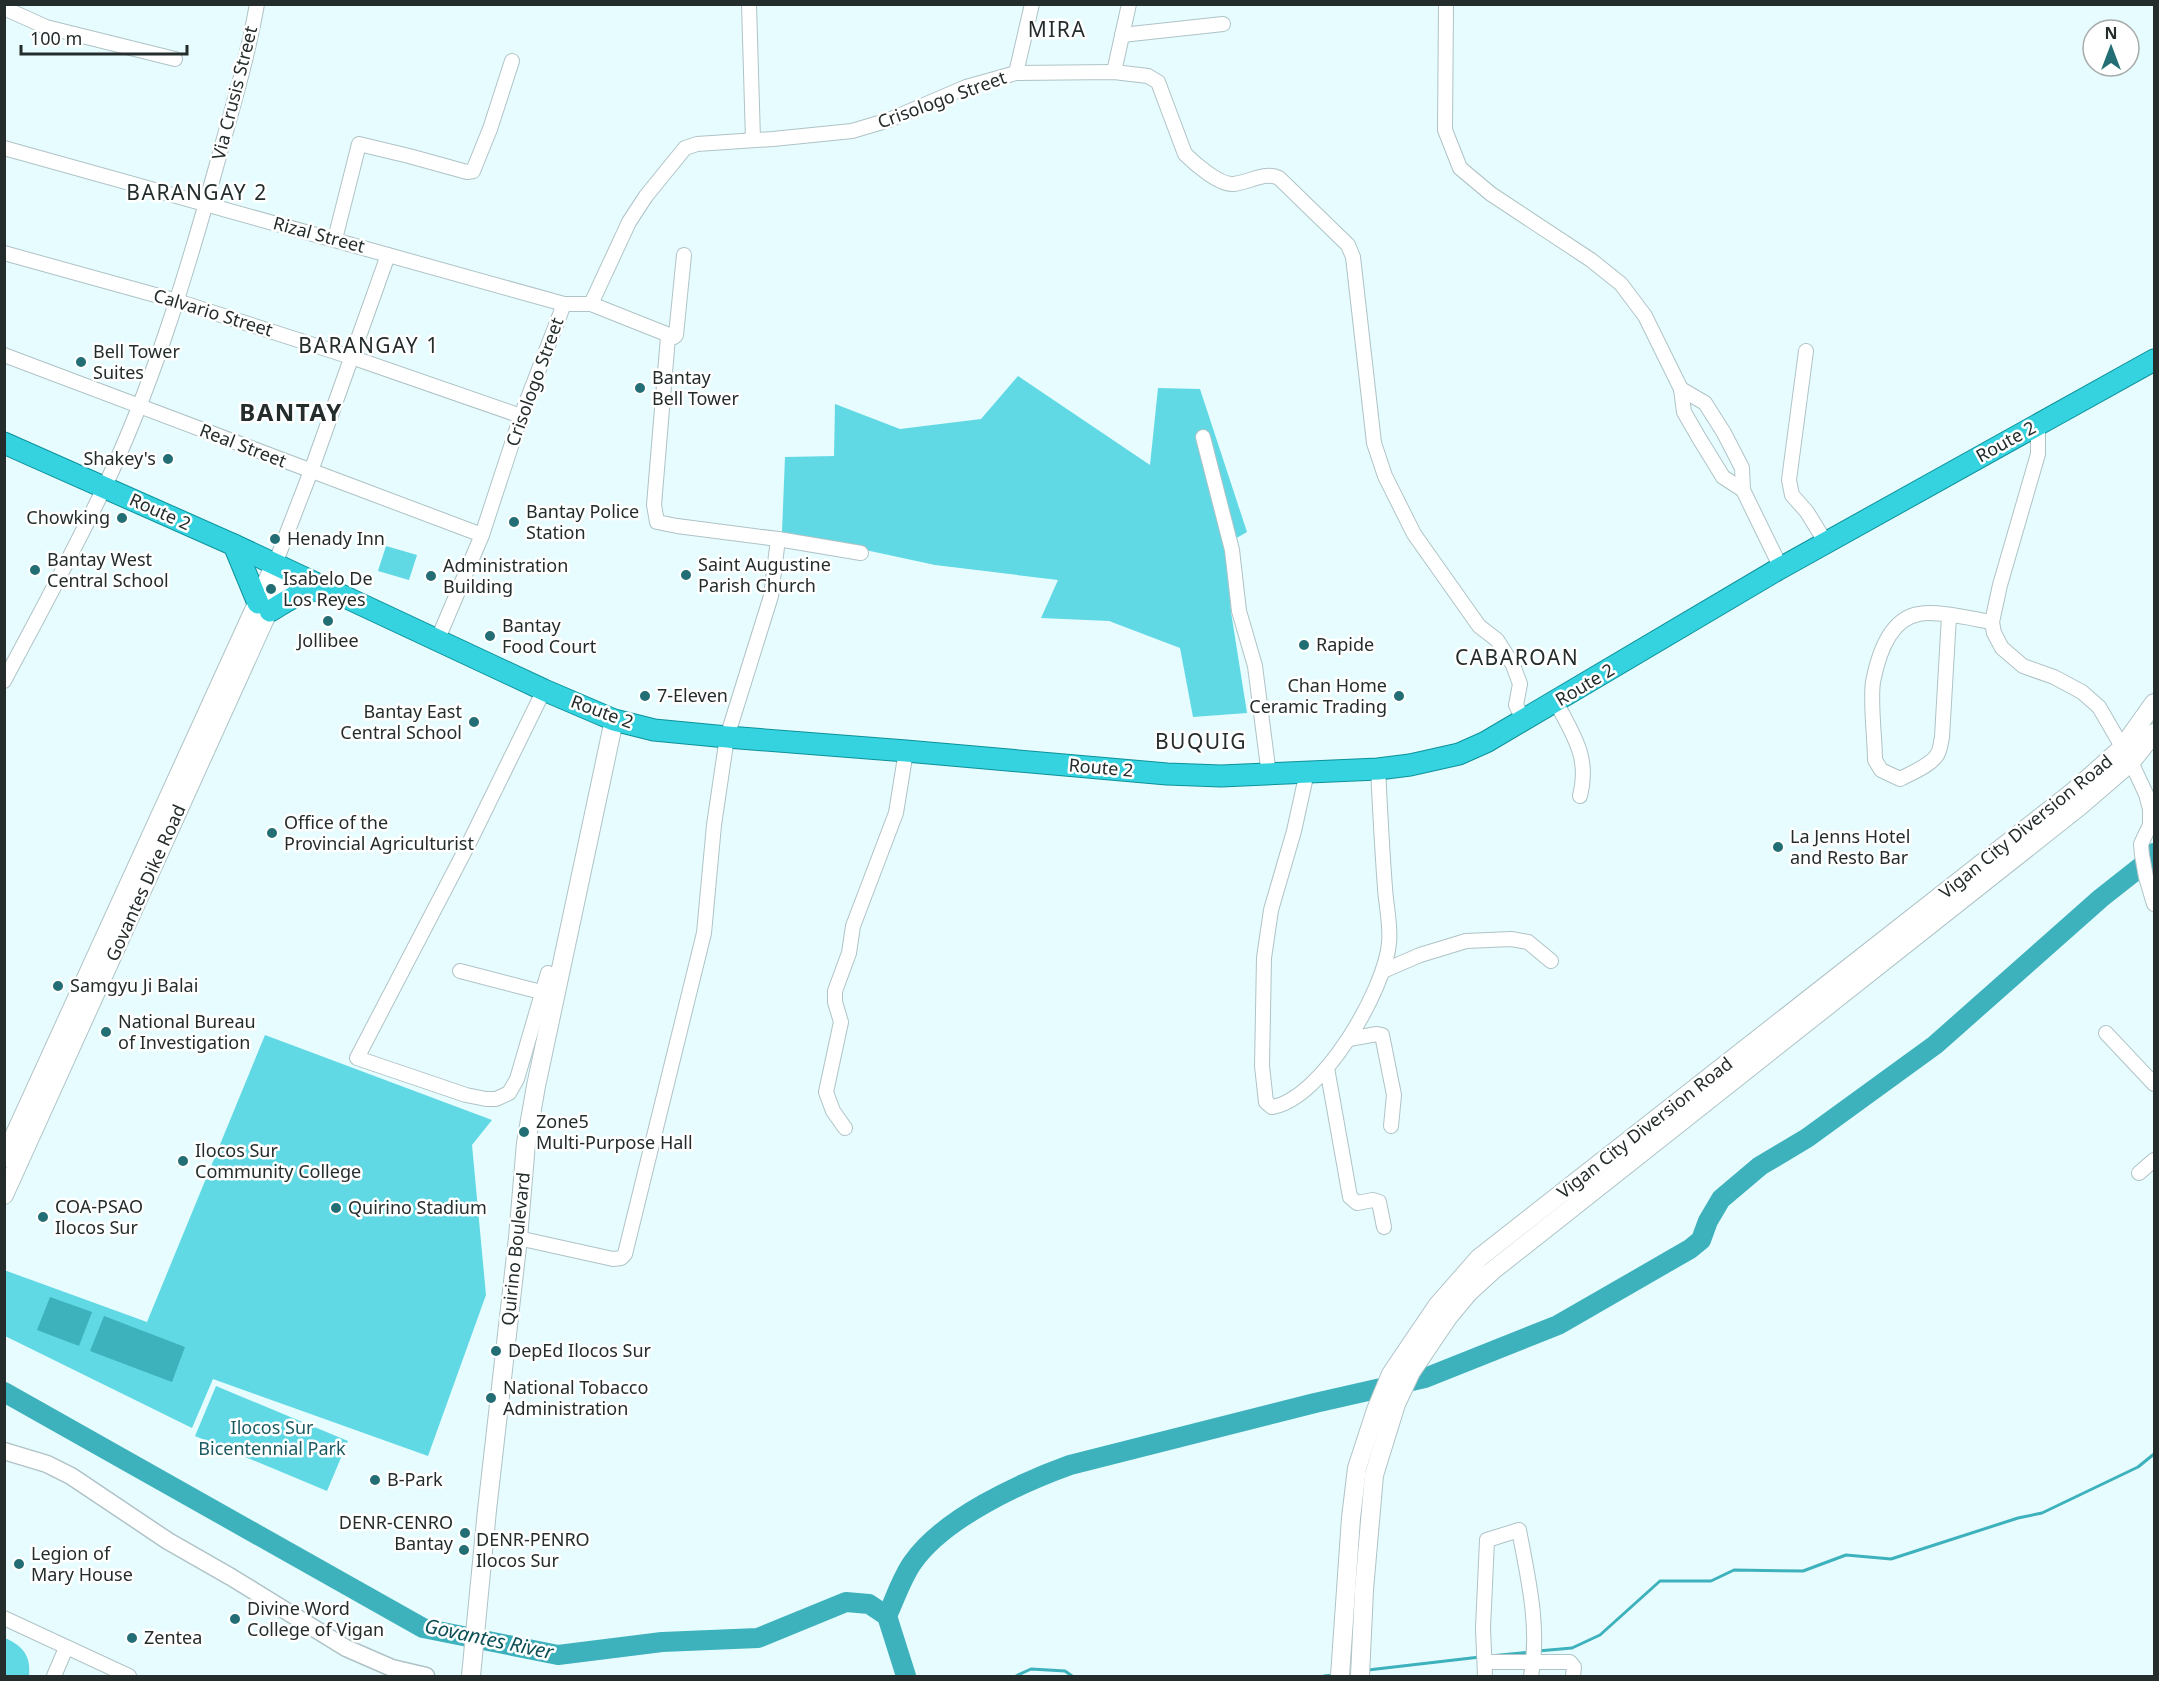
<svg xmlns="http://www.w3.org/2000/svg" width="2159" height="1681" font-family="'Noto Sans',sans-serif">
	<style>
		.green { fill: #60d9e5 }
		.water { fill: #3db1bc }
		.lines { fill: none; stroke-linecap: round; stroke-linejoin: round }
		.stream { stroke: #3db1bc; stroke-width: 3 }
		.river { stroke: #3db1bc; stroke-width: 20 }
		.minor-casing { stroke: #afc3c6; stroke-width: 16 }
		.tertiary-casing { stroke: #afc3c6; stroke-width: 19 }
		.secondary-casing { stroke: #afc3c6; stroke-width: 20 }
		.trunk-casing { stroke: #0d919b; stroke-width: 23 }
		.minor { stroke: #fff; stroke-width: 14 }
		.tertiary { stroke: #fff; stroke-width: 16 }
		.secondary { stroke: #fff; stroke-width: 18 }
		.trunk { stroke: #34d3df; stroke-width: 21 }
		.poi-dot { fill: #236e75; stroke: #fff; stroke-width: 2 }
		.labels { text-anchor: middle; stroke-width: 5; stroke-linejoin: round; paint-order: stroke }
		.street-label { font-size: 18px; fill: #242c2c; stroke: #fff }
		.poi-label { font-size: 18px; fill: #242c2c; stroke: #fff; text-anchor: start }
		.park-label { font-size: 18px; fill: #1a5a60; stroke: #fff }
		.water-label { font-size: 20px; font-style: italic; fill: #0c5056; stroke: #fff }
		.quarter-label { font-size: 21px; letter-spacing: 1.5px; fill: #242c2c; stroke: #fff }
		.district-label { font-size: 24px; font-weight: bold; letter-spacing: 1.5px; fill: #242c2c; stroke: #fff }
	</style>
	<rect width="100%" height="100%" fill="#e7fcfe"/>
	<g class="green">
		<path d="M1018,376l132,89 8,-77 42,1 47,143 -21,12 5,68 16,101 -54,4 -13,-69 -71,-27 -68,-3 17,-38 -123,-15 -153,-33 3,-75 49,-1 1,-52 65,25 81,-10z"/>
		<path d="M386,546l31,9 -8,25 -31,-9z"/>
		<path d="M265,1035l227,85 -20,25 14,150 -58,161 -215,-77 -21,49 -187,-92 -1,-66 143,52z"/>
		<path d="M216,1386l132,55 -21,50 -132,-55z"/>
		<path d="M5,1638c18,8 26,18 24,38h-24z"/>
	</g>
	<g class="water">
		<path d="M50,1297l42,15 -13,34 -42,-16z"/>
		<path d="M104,1316l81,31 -13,35 -82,-31z"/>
	</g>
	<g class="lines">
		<g class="stream">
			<path d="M1538,1651l34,-3 28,-13 60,-54h51l23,-11 69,1 43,-16 45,4 127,-41 24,-5 96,-46 16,-13"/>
			<path d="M1490,1656l41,-4"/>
			<path d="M1368,1670l112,-13"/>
			<path d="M1016,1676l15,-7 34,2 7,5"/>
			<path d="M1324,1676l10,-1"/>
		</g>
		<g class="river">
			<path d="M4,1392l419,236 135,27 104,-13 96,-4 88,-36 23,2 18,12 19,60"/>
			<path d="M887,1616c8,-17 15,-39 26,-54 31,-44 107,-79 157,-97l245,-62 110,-25 133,-53 132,-76 11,-9 7,-19 13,-22 39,-33 47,-28 128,-93 166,-147 52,-41 1,-4"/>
		</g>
		<defs>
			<g id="minor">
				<path d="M749,4l4,136"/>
				<path d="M1446,4l-1,126 15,38 31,26 100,66 30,24 24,32 36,73 3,23 15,26 24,39 20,13"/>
				<path d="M4,8l42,19 129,32"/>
				<path d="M1122,35l101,-11"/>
				<path d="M1114,72l15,-68"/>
				<path d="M1016,73l16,-69"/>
				<path d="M4,148l560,156"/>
				<path d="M335,239l24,-95 50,12 58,16 6,-1 17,-42 22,-68"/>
				<path d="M4,253l173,48 174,56 170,59"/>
				<path d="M591,304l83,33 2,-2 8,-80"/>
				<path d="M668,337l-14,168 3,17 20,4 101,13 83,14"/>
				<path d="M1806,351l-17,129 3,15 15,17 19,31"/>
				<path d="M4,355l478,180"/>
				<path d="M1681,389l24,14 19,30 18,35 1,22 38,78"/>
				<path d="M2038,424v30l-38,131 -8,37 2,11 8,15 21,18 31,11 28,15 17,15 32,55 15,32 4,15v16l-9,19 1,11 4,22 8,27"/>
				<path d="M1203,437l29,113 7,61 16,55 14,109"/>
				<path d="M275,564l36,-93 77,-216"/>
				<path d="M1949,616l-7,121c-1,5 -2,14 -5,18 -7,11 -26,18 -37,24l-19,-9 -6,-10c0,-21 -5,-58 -2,-78 5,-26 16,-63 46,-68 18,-4 54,5 73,8"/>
				<path d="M437,641l45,-106 39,-119 43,-112h27l38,-82 17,-26 39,-48 12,-4 76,-5 79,-8 37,-11 77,-33 50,-14 98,-1 34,4 10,6 27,72c9,9 34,31 48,30 15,-1 31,-13 46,-6l69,67 5,12 21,186 11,33 29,58 65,92 18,14 16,25 7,19 -4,21 8,16"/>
				<path d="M4,681c34,-64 69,-128 100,-193 48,-101 81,-209 111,-317 15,-55 32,-110 42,-167"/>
				<path d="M544,690l-74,151 -113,217 109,37 20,4h10l13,-6 8,-14 31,-106"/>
				<path d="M1556,702c17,33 34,55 24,94"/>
				<path d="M1307,772l-13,59 -23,79 -7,48 -2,108 4,36 6,5c50,-8 113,-117 117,-164 2,-18 -3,-37 -4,-55 -3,-39 -5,-79 -7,-119"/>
				<path d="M460,971l81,21"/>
				<path d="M1383,971l37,-16 46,-14 45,-2 17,3 23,19"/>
				<path d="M2106,1033l48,51"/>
				<path d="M1349,1039l28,-5 5,1 12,60 -3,31"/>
				<path d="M1327,1068l23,129 7,6 16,-3 6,2 5,25"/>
				<path d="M845,1128l-12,-17 -7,-19 15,-70 -6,-20v-11l14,-38 4,-27 43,-113 10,-62"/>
				<path d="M2139,1173l15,-13"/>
				<path d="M518,1238l95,21 8,-1 4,-4 79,-321 10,-108 13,-88 44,-141 7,-57"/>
				<path d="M4,1618l125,58"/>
				<path d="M1486,1662h84l4,5 -1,9"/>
				<path d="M54,1676l12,-28"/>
				<path d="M1485,1676l-2,-48 4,-88 32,-10c9,48 21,97 12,146"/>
			</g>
			<path id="tertiary" d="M4,1451l43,13 24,12 97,65 63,36 115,71 46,20 34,8"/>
			<g id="secondary">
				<path d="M4,1158l271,-594"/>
				<path d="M4,1195l283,-625"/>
				<path d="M471,1676l16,-166 31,-272 8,-95 10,-57 78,-366"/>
				<path d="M1340,1676l11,-158 6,-50 19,-58 15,-36 46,-68 42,-48 595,-467 48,-43 32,-45"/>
				<path d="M1360,1676l4,-86 10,-115 22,-71 15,-32 38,-56 20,-24 23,-21 588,-465 51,-44 23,-29"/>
			</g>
			<g id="trunk">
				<path d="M4,443l230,102 310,145 70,30 40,10 73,7 179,14 261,23 54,2 157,-7 32,-4 49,-11 27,-12 291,-172 377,-210"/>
				<path d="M234,545l24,58"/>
				<path d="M270,611c19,-11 36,-25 59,-20"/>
			</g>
		</defs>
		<use href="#minor" class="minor-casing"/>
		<use href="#tertiary" class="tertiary-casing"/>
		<use href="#secondary" class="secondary-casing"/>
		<use href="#trunk" class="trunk-casing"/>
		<use href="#minor" class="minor"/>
		<use href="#tertiary" class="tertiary"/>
		<use href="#secondary" class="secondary"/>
		<use href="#trunk" class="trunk"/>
	</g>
	<g class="poi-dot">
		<circle cx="81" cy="362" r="6"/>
		<circle cx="640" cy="388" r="6"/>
		<circle cx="168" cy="459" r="6"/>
		<circle cx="122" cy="518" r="6"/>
		<circle cx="514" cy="522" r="6"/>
		<circle cx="275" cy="539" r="6"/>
		<circle cx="35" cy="570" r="6"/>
		<circle cx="686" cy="575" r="6"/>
		<circle cx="431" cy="576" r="6"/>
		<circle cx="271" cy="589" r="6"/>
		<circle cx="328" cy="621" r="6"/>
		<circle cx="490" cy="636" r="6"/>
		<circle cx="1304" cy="645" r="6"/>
		<circle cx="645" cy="696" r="6"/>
		<circle cx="1399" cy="696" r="6"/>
		<circle cx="474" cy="722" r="6"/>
		<circle cx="272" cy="833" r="6"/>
		<circle cx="1778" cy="847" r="6"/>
		<circle cx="58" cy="986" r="6"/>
		<circle cx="106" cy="1032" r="6"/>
		<circle cx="524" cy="1132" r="6"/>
		<circle cx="183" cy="1161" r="6"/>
		<circle cx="336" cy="1208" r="6"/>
		<circle cx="43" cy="1217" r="6"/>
		<circle cx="496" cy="1351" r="6"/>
		<circle cx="491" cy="1398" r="6"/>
		<circle cx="375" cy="1480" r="6"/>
		<circle cx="465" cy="1533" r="6"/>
		<circle cx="464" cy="1550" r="6"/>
		<circle cx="19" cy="1564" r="6"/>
		<circle cx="235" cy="1619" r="6"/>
		<circle cx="132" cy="1638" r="6"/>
	</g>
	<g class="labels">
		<g class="street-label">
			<text transform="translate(235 93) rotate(-76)" y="6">Via Crusis Street</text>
			<text transform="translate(942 100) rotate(-20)" y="6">Crisologo Street</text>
			<text transform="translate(319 235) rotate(15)" y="6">Rizal Street</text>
			<text transform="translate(213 313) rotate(17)" y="6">Calvario Street</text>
			<text transform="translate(535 382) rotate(-70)" y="6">Crisologo Street</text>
			<text transform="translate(2006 442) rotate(-29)" y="6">Route 2</text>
			<text transform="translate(243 446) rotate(21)" y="6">Real Street</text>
			<text transform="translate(160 512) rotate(24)" y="6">Route 2</text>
			<text transform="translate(1585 685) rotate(-31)" y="6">Route 2</text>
			<text transform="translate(602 712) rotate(20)" y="6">Route 2</text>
			<text transform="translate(1101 768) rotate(5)" y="6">Route 2</text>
			<text transform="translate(2026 827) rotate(-39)" y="6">Vigan City Diversion Road</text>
			<text transform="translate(146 883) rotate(-66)" y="6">Govantes Dike Road</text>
			<text transform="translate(1645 1128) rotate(-38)" y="6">Vigan City Diversion Road</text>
			<text transform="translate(516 1249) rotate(-84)" y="6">Quirino Boulevard</text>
		</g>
		<g class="poi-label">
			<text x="93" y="358">Bell Tower<tspan x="93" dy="21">Suites</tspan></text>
			<text x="652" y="384">Bantay<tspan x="652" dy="21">Bell Tower</tspan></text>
			<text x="156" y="465" text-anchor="end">Shakey's</text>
			<text x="526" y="518">Bantay Police<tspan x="526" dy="21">Station</tspan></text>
			<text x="110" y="524" text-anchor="end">Chowking</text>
			<text x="287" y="545">Henady Inn</text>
			<text x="47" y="566">Bantay West<tspan x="47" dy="21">Central School</tspan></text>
			<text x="698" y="571">Saint Augustine<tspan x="698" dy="21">Parish Church</tspan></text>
			<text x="443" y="572">Administration<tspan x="443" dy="21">Building</tspan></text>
			<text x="283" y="585">Isabelo De<tspan x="283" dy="21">Los Reyes</tspan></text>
			<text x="502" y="632">Bantay<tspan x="502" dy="21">Food Court</tspan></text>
			<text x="328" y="647" text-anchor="middle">Jollibee</text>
			<text x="1316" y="651">Rapide</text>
			<text x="1387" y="692" text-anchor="end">Chan Home<tspan x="1387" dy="21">Ceramic Trading</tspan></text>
			<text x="657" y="702">7-Eleven</text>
			<text x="462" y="718" text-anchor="end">Bantay East<tspan x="462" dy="21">Central School</tspan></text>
			<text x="284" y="829">Office of the<tspan x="284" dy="21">Provincial Agriculturist</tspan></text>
			<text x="1790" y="843">La Jenns Hotel<tspan x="1790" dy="21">and Resto Bar</tspan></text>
			<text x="70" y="992">Samgyu Ji Balai</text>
			<text x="118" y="1028">National Bureau<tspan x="118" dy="21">of Investigation</tspan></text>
			<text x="536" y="1128">Zone5<tspan x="536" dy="21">Multi-Purpose Hall</tspan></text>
			<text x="195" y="1157">Ilocos Sur<tspan x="195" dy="21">Community College</tspan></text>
			<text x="55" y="1213">COA-PSAO<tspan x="55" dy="21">Ilocos Sur</tspan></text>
			<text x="348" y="1214">Quirino Stadium</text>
			<text x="508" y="1357">DepEd Ilocos Sur</text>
			<text x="503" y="1394">National Tobacco<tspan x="503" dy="21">Administration</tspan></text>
			<text x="387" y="1486">B-Park</text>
			<text x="453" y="1529" text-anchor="end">DENR-CENRO<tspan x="453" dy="21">Bantay</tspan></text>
			<text x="476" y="1546">DENR-PENRO<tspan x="476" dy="21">Ilocos Sur</tspan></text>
			<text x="31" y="1560">Legion of<tspan x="31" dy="21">Mary House</tspan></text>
			<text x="247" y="1615">Divine Word<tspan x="247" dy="21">College of Vigan</tspan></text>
			<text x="144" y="1644">Zentea</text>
		</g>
		<g class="park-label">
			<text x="272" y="1434">Ilocos Sur<tspan x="272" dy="21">Bicentennial Park</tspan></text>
		</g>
		<g class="water-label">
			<text transform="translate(489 1639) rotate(12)" y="7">Govantes River</text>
		</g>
		<g class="quarter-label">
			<text x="1057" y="37">MIRA</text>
			<text x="197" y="200">BARANGAY 2</text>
			<text x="369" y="353">BARANGAY 1</text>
			<text x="1517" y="665">CABAROAN</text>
			<text x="1201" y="749">BUQUIG</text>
		</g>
		<g class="district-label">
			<text x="291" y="421">BANTAY</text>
		</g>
	</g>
	<rect width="2159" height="1681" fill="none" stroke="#242c2c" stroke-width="12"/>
	<g transform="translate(2111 48)"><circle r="28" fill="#ffffff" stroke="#a7abab" stroke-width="1.5"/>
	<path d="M0-4.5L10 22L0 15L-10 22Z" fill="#236e75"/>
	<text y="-9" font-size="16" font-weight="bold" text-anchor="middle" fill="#242c2c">N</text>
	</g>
	<path d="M21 45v9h166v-9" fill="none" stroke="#242c2c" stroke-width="3"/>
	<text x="30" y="45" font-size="18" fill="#242c2c" stroke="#ffffff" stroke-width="4.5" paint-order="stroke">100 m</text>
</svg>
